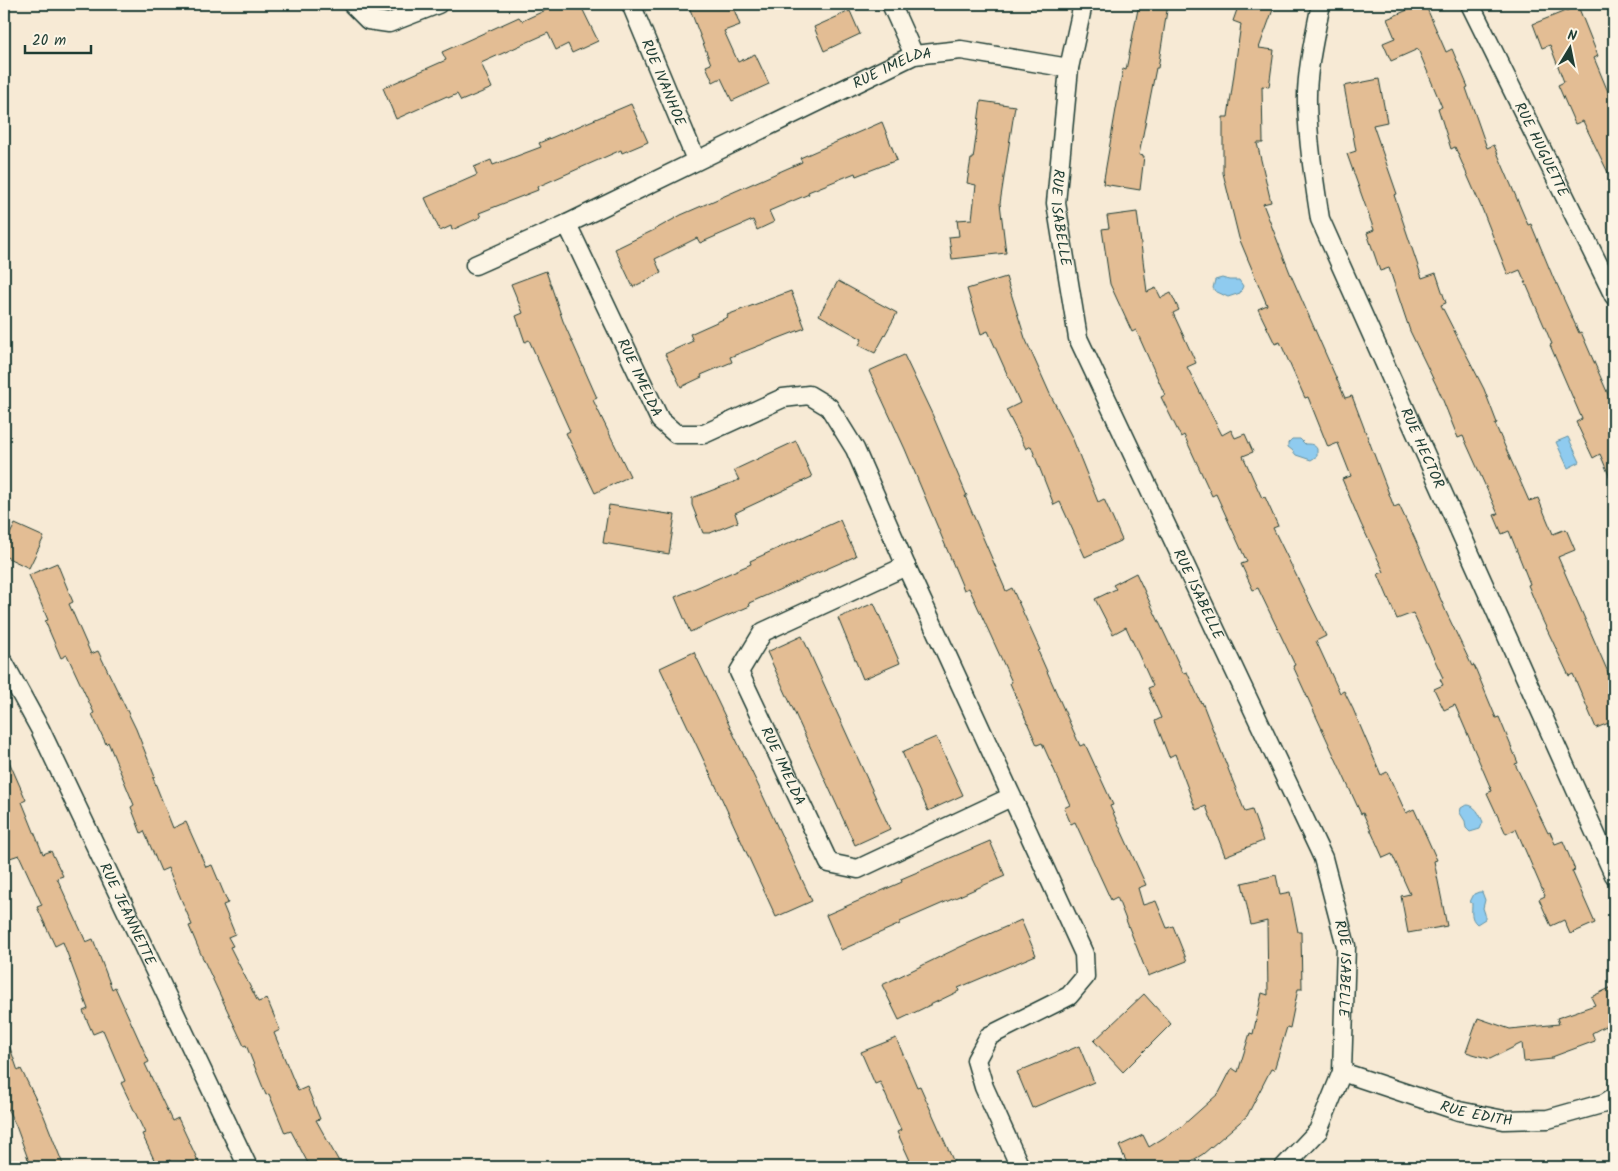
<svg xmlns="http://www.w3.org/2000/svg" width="1618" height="1171" font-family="Kalam,sans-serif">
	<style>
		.water { fill: #8fcbef; stroke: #6292a4 }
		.building { fill: #e3bd94; stroke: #1f3d34 }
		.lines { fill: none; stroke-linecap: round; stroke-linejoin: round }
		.minor-casing { stroke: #1f3d34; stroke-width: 21 }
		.minor { stroke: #fcf5e5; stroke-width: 18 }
		.labels { text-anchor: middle; stroke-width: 4; stroke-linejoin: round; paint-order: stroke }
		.street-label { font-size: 15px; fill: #1f3d34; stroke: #fcf5e5 }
	</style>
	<rect width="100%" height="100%" fill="#f7ead5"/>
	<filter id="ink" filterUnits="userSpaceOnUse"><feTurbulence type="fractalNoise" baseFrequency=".02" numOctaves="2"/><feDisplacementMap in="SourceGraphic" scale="10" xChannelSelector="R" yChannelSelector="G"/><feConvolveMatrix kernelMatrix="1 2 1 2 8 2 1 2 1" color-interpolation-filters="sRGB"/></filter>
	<g filter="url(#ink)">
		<g class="water">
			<path d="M1222,278l7,2h10l4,6 -3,7 -12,4 -13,-6 -2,-3 2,-8z"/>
			<path d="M1568,437l12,25 -12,6 -12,-26z"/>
			<path d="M1292,439h8l5,5c6,0 9,0 12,5v7l-6,4 -15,-5 -4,-5 -4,-3v-4z"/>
			<path d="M1466,805c9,-1 14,10 17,17l-3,7 -10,3 -4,-4 -1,-7 -5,-8 1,-5z"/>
			<path d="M1479,892h3l3,8 -2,8 2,6v5l-8,5c-7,-6 -5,-12 -5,-21l-2,-1 4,-8z"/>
		</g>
		<g class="building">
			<path d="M559,4h21l18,37 -26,12 -4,-9 -12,6 -8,-17 -67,30 11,25 -31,13 -4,-7 -9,4 -1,-2 -51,23 -13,-31 63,-28 -4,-8 77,-35 3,4z"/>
			<path d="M688,4h44l8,21 -16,6 14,31 17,-8 14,30 -37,17 -11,-23 -8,4 -7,-16 5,-2z"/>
			<path d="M1139,4h29l-10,64h-2l-17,87 5,1 -4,34 -37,-6 20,-115 3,1z"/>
			<path d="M1239,4h36l-16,44 15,2 -5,37 -7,-1 1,57h-6l14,59 -8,2 27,69 55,125 7,-2 42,111 5,-2 16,34 32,75 25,52 2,-1 22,53 3,-1 19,46 -3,1 33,69 2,-1 5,12 8,-3 12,29 -3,1 23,52 -25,11 -6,-14 -13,6 -12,-27 6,-3 -29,-67 -10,5 -19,-41 5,-2 -37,-86 -11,5 -10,-21 9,-4 -3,-6 3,-1 -30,-65 -16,6 -19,-45 6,-2 -23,-48 -19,-45 9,-3 -13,-33 -10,4 -20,-50 -3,1 -25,-56 -5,2 -17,-35 9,-4 -28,-67 -16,-65v-56h5l13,-93 -8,-3z"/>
			<path d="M1421,4h4l21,48 6,-3 16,38 -2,1 21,60 7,-3 34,80 3,-1 24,58h1l23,51 2,-1 33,76v79l-14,-33 -7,4 -17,-36 6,-3 -32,-74 2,-1 -32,-74 -12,5 -25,-64 -28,-64 -4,2 -13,-41 4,-1 -24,-58 -27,12 -8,-18 12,-5 -8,-19z"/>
			<path d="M1578,6l20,50 -4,2 20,48v79l-31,-64 -8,3 -17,-39 6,-3 -14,-37 -8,3 -9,-24z"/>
			<path d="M850,11l10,23 -36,17 -10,-24z"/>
			<path d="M1379,79l8,43 -14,3 24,69 -3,1 28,83 14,-5 10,30 -5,2 43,84 13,34 -2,1 34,77 9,-3 15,36 13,-5 9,21 -17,7 56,129v35l-18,7 -23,-54 -4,2 -27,-57 -14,-34 2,-1 -21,-53 -7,3 -8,-19 4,-1 -35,-78 -5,2 -18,-45 -30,-62 -21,-63 -9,3 -13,-38 7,-3 -27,-76 9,-3 -12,-65z"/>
			<path d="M981,101l34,5 -15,97 6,50 -54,6 -3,-22 10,-1 -2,-16 15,-1 4,-34 -9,-2 4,-24h2z"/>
			<path d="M631,104l17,38 -26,11 -1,-3 -84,37 1,3 -59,23 2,4 -29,13 -1,-4 -11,5 -15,-33 52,-23 -3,-8 17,-7 2,5 48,-18 -2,-4z"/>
			<path d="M882,122l15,38 -41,16 -1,-3 -47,19 1,2 -40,17 5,11 -17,8 -4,-10 -53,23 -3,-5 -42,21 6,14 -28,14 -18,-38 39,-19 27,-15 121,-53 -2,-4z"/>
			<path d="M1137,212l10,80 9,-4 5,10 10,-5 8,17 -6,3 23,50 -9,4 35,68 9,-5 4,8 10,-4 8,18 -10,4 19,42 3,-1 13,29 -5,2 53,108 -10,5 24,52 4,-2 9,18 28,66 6,-3 19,41 8,-4 23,51 -3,1 13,65 -39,7 -7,-37 9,-2 -18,-40 -9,4 -20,-45 -2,1 -68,-148 2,-1 -37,-77 -5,2 -12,-26 6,-2 -31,-68 -4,2 -28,-61 -3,2 -20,-40 4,-2 -29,-65 -4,2 -22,-48 -8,-55 7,-1 -2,-12z"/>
			<path d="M546,271l17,50 34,77 -4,2 37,76 -35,17 -29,-60 4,-2 -41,-91 -4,2 -9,-26 7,-3 -12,-29z"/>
			<path d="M1006,277l19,61 25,56 22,43 26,65 6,-3 18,41 -37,17 -25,-55 -6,3 -23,-59 -5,3 -20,-39 14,-7 -32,-72 -7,3 -14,-45z"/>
			<path d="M838,281l59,32 -22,40 -16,-8 3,-6 -43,-24z"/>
			<path d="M791,291l14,37 -75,29 2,5 -31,13 1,2 -21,10 -16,-33 28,-13 -3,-7 38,-17 -1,-2z"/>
			<path d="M904,355l29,61 34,80h-2l41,95 6,-3 28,62 -2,1 42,95 5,-2 28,61 -3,1 36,79 -8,3 5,17 13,-4 11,27 6,-2 14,35 -39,15 -31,-79 -6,3 -36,-78 -4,2 -7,-16 6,-3 -28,-62 -5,2 -27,-62 2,-1 -43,-94 -5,2 -59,-141 -36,-78z"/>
			<path d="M796,441l16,36 -77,36 3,9 -28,11h-7l-11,-28v-7l47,-18 -5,-10z"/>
			<path d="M609,505l66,10 -6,39 -66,-11z"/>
			<path d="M840,520l16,36 -107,47 1,3 -60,26 -15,-35 76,-33 -1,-3z"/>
			<path d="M15,524l29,13 -15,31 -25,-12v-10z"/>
			<path d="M57,563l16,39 -4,2 22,50 7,-3 38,78 19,48 -2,1 20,50 13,-6 20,45 6,-2 16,38 -5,2 12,29 -7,3 5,9 -3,1 28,55 9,-3 13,31 -6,3 24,58 9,-4 13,32 -4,1 26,47h-32l-19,-36 -6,2 -16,-39 -3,1 -20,-50 -2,1 -44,-94 -11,-26 3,-1 -24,-57 -7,3 -17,-40 -3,2 -10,-26 3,-2 -26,-63 -2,2 -14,-30 2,-1 -27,-58 -6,3 -16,-37 3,-1 -19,-45z"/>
			<path d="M1136,573l47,100 4,-1 14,31 1,-1 43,110 7,-2 11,31 -38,15 -19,-50 -10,4 -21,-56 -6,3 -14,-36 6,-3 -13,-30 5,-2 -27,-59 -13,7 -18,-35 21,-10 -3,-4z"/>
			<path d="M874,603l26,60 -37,16 -25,-61z"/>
			<path d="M802,636l88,193 -35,16 -88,-193z"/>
			<path d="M694,652l64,133 54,116 -36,16 -61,-133 -55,-116z"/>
			<path d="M936,737l27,58 -35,16 -26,-59z"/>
			<path d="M4,750l22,50 -4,2 21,52 8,-3 12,25 -6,2 29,64 7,-3 19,50 3,-2 34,75 -4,2 27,57 6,-3 23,49h-30l-1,-7 -13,6 -15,-32 3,-1 -24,-50 4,-2 -22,-51 -10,4 -10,-23 5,-2 -25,-67 -8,4 -18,-39 5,-2 -23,-50 -9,3 -6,-14z"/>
			<path d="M990,841l15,35 -105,46v2l-59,26 -15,-35 76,-33 -1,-3z"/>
			<path d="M1276,875l4,19 10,-2 8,40h3l1,57h-4l-8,39 -3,-1 -13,43 -3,-1 -24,47 -44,38 -21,13h-53l-10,-21 24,-11 6,12 32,-20 38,-34 13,-25 6,4 12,-39 3,1 9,-41 6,2 -1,-74 -16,4 -9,-42z"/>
			<path d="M1021,920l15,35 -78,33 1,3 -60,29 -17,-35 78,-38z"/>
			<path d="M1614,986v60l-9,-20 -13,7 3,8 -43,16v2l-28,3 -2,-19 -32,16 -24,-7 12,-34 32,11 49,-5 -2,-6 38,-13 -4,-8z"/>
			<path d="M1144,994l27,30 -48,48 -29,-31z"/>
			<path d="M896,1038l21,49 3,-1 36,81h-43l-16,-35 4,-2 -21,-48 -5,2 -14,-32z"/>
			<path d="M4,1039h3l11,32 3,-2 23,47 20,51h-33l-15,-41 -12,-24z"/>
			<path d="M1079,1046l15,36 -62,26 -15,-36z"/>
		</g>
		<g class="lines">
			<defs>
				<g id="minor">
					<path d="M352,4l16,16 21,3 49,-19"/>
					<path id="s1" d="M631,4l65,156"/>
					<path d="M891,4l23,51"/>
					<path id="s2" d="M1083,4l-14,64 -13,135 22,135 245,520 23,88 -4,126 -24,59 -34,36"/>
					<path id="s3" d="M1321,4c-6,30 -15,69 -14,99 1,39 7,77 13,116l294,656"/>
					<path id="s4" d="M1470,4l144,292"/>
					<path id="s5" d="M567,224l93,196 16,14h28l79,-36 26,-3 20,12 26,42 51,117 178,388 1,23 -16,19 -80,40 -13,24 8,27 36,80"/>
					<path id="s6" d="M475,265l92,-41 347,-169 47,-5 108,18"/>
					<path id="s7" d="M906,566l-143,66 -24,40 90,191 29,6 153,-72"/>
					<path id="s8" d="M4,663l36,66 208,438"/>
					<path id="s9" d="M1342,1072l117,39 45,9 44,-1 57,-16 9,-6"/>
				</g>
			</defs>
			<use href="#minor" class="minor-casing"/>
			<use href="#minor" class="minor"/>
		</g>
	</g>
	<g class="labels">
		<g class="street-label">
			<text dy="5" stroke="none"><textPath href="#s6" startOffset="462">RUE IMELDA</textPath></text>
			<text dy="5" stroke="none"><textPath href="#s1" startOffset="85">RUE IVANHOE</textPath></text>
			<text dy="5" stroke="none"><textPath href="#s4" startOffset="162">RUE HUGUETTE</textPath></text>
			<text dy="5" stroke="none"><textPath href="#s2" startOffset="216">RUE ISABELLE</textPath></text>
			<text dy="5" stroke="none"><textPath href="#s5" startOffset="170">RUE IMELDA</textPath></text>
			<text dy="5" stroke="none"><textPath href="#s3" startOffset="468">RUE HECTOR</textPath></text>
			<text dy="5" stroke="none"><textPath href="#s2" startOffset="621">RUE ISABELLE</textPath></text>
			<text dy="5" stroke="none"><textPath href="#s7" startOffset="308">RUE IMELDA</textPath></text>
			<text dy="5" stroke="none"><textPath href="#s8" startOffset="280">RUE JEANNETTE</textPath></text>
			<text dy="5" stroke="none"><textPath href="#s2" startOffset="1026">RUE ISABELLE</textPath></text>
			<text dy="5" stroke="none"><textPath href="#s9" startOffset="141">RUE ÉDITH</textPath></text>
		</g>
	</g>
	<rect width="1618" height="1171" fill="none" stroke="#fcf5e5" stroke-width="20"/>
	<rect x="10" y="10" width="1598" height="1151" fill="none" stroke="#1f3d34" stroke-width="2" filter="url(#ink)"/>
	<g transform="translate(1570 48) rotate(10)" stroke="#fcf5e5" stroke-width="4" paint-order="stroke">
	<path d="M0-4L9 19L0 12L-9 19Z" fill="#1f3d34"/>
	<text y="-8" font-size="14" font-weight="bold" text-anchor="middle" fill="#1f3d34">N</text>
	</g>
	<path d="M25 45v8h66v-8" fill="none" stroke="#1f3d34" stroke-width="2.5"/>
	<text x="32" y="45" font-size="15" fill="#1f3d34" stroke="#fcf5e5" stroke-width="4" paint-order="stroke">20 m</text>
</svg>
